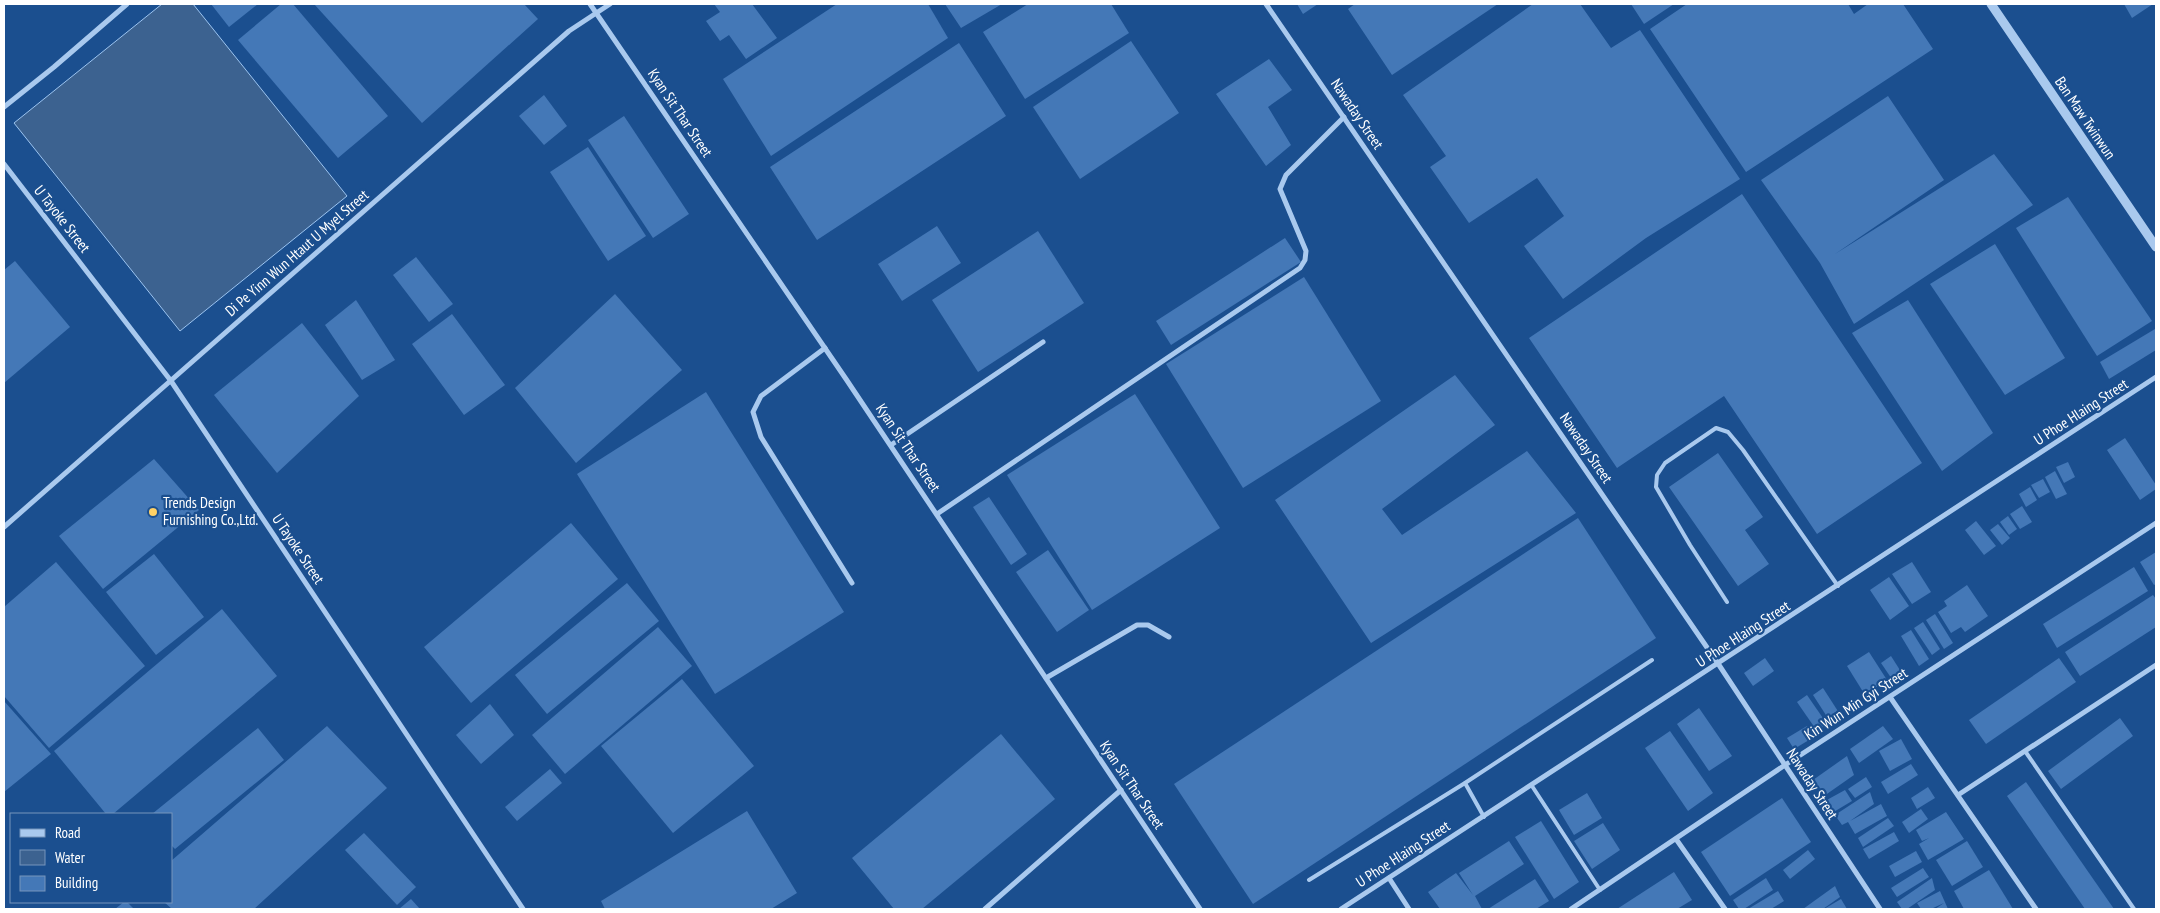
<svg xmlns="http://www.w3.org/2000/svg" width="2160" height="913" font-family="'PT Sans Narrow',sans-serif">
	<style>
		.water { fill: #3c6290; stroke: #9cc4f0 }
		.building { fill: #4478b7 }
		.lines { fill: none; stroke-linecap: round; stroke-linejoin: round }
		.service { stroke: #a9c9ee; stroke-width: 4 }
		.minor { stroke: #a9c9ee; stroke-width: 5 }
		.tertiary { stroke: #a9c9ee; stroke-width: 9 }
		.poi-dot { fill: #ffd166; stroke: #1b4f8f; stroke-width: 2 }
		.labels { text-anchor: middle; stroke-width: 4.5; stroke-linejoin: round; paint-order: stroke }
		.street-label { font-size: 15px; fill: #fff; stroke: #1b4f8f }
		.poi-label { font-size: 15px; fill: #fff; stroke: #1b4f8f; text-anchor: start }
	</style>
	<rect width="100%" height="100%" fill="#1b4f8f"/>
	<path class="water" d="M162,4h31l154,192 -167,135 -166,-208z"/>
	<g class="building">
		<path d="M211,4h47l-29,23z"/>
		<path d="M281,4h12l95,112 -50,42 -100,-118z"/>
		<path d="M314,4h210l14,15 -116,104z"/>
		<path d="M714,4h38l25,34 -31,21 -17,-24 -9,6 -14,-20 14,-9z"/>
		<path d="M837,4h91l20,34 -177,118 -48,-77z"/>
		<path d="M945,4h57l-41,24z"/>
		<path d="M1028,4h83l18,29 -104,66 -42,-67z"/>
		<path d="M1297,4h21l-15,10z"/>
		<path d="M1355,4h143l-106,71 -44,-66z"/>
		<path d="M1533,4h47l31,44 29,-18 100,149 -94,59 -83,61 -39,-53 40,-30 -27,-38 -68,45 -39,-56 16,-11 -43,-61z"/>
		<path d="M1631,4h43l-30,20z"/>
		<path d="M1687,4h161l6,10 14,-10h35l30,45 -187,123 -96,-143z"/>
		<path d="M2124,4h29l-21,14z"/>
		<path d="M1131,41l48,72 -99,66 -47,-72z"/>
		<path d="M959,43l47,73 -189,124 -47,-73z"/>
		<path d="M1269,59l23,31 -24,17 23,38 -25,21 -50,-72z"/>
		<path d="M544,95l23,31 -23,19 -25,-29z"/>
		<path d="M1888,96l56,84 -109,74 159,-100 39,51 -179,119 -34,-61 -59,-83z"/>
		<path d="M624,116l65,98 -36,24 -65,-98z"/>
		<path d="M588,147l58,89 -38,25 -58,-89z"/>
		<path d="M1742,194l180,269 -105,71 -93,-138 -107,72 -88,-130z"/>
		<path d="M2068,197l84,124 -55,35 -81,-128z"/>
		<path d="M937,226l24,37 -59,38 -24,-37z"/>
		<path d="M1038,231l46,72 -106,69 -46,-72z"/>
		<path d="M1285,238l16,24 -130,83 -15,-24z"/>
		<path d="M1995,244l70,114 -60,37 -75,-111z"/>
		<path d="M416,257l37,47 -24,18 -36,-47z"/>
		<path d="M15,261l55,66 -66,56v-113z"/>
		<path d="M1304,277l77,124 -138,87 -77,-124z"/>
		<path d="M615,294l67,76 -106,93 -61,-75z"/>
		<path d="M356,300l39,60 -33,20 -37,-55z"/>
		<path d="M1908,300l85,133 -51,38 -90,-138z"/>
		<path d="M452,314l53,71 -41,30 -52,-71z"/>
		<path d="M302,323l57,73 -82,77 -63,-78z"/>
		<path d="M2155,329l1,21 -47,29 -9,-17z"/>
		<path d="M1455,375l40,50 -113,84 20,26 125,-84 49,62 -205,130 -96,-143z"/>
		<path d="M706,392l138,220 -129,82 -138,-220z"/>
		<path d="M1135,394l85,134 -128,82 -85,-135z"/>
		<path d="M2125,438l31,47v4l-16,11 -33,-50z"/>
		<path d="M1718,453l45,64 -18,13 24,34 -31,22 -69,-99z"/>
		<path d="M154,459l45,51 -96,79 -44,-53z"/>
		<path d="M2068,462l7,15 -11,6 -8,-16z"/>
		<path d="M2055,471l12,23 -11,5 -11,-22z"/>
		<path d="M2043,479l7,13 -11,6 -8,-13z"/>
		<path d="M2030,487l7,13 -11,7 -7,-13z"/>
		<path d="M989,497l38,57 -16,11 -38,-58z"/>
		<path d="M2022,506l10,16 -12,7 -10,-15z"/>
		<path d="M2008,516l9,13 -8,6 -9,-13z"/>
		<path d="M1578,518l78,120 -403,266 -79,-120z"/>
		<path d="M1976,521l20,25 -12,9 -19,-25z"/>
		<path d="M571,523l47,56 -147,124 -47,-56z"/>
		<path d="M1998,524l12,14 -8,7 -12,-15z"/>
		<path d="M1048,550l41,60 -32,22 -41,-60z"/>
		<path d="M2156,552v32l-2,1 -14,-23z"/>
		<path d="M154,554l50,63 -48,38 -50,-63z"/>
		<path d="M56,562l89,104 -96,82 -45,-52v-89z"/>
		<path d="M1912,562l19,30 -19,12 -20,-30z"/>
		<path d="M2134,567l14,24 -91,57 -14,-24z"/>
		<path d="M1889,577l20,29 -19,14 -20,-30z"/>
		<path d="M627,583l32,38 -112,93 -32,-39z"/>
		<path d="M1967,585l21,31 -23,16 -4,-5 -10,6 -13,-21 9,-6 -3,-5z"/>
		<path d="M2153,595l3,4v28l-76,49 -15,-24z"/>
		<path d="M222,609l55,67 -164,138h-7l-52,-63z"/>
		<path d="M1935,614l18,29 -9,6 -18,-29z"/>
		<path d="M1923,622l17,27 -8,6 -18,-27z"/>
		<path d="M658,627l34,39 -127,108 -33,-39z"/>
		<path d="M1911,630l18,29 -10,7 -18,-30z"/>
		<path d="M1869,652l18,28 -22,15 -18,-29z"/>
		<path d="M1891,656l14,22 -9,7 -15,-22z"/>
		<path d="M1765,658l9,13 -21,15 -9,-13z"/>
		<path d="M2059,658l17,24 -90,62 -17,-24z"/>
		<path d="M682,679l72,87 -81,67 -72,-87z"/>
		<path d="M1823,688l20,31 -10,7 -20,-31z"/>
		<path d="M1807,695l20,29 -10,7 -20,-29z"/>
		<path d="M4,701l47,53 -47,38z"/>
		<path d="M490,704l24,31 -33,29 -25,-29z"/>
		<path d="M1699,708l33,48 -23,15 -32,-47z"/>
		<path d="M2120,718l13,18 -72,53 -13,-18z"/>
		<path d="M327,726l60,62 -133,121h-82l-8,-7h7v-41z"/>
		<path d="M1807,726l7,11 -20,12 -7,-11z"/>
		<path d="M1883,726l10,13 -34,24 -9,-14z"/>
		<path d="M258,728l26,32 -109,89 -4,-4v-31h-19z"/>
		<path d="M1670,731l43,62 -25,18 -43,-63z"/>
		<path d="M1001,734l54,65 -133,110h-28l-42,-51z"/>
		<path d="M1901,739l11,20 -22,12 -11,-20z"/>
		<path d="M1847,756l7,19 -30,21 -11,-16z"/>
		<path d="M1911,764l7,11 -30,19 -7,-12z"/>
		<path d="M550,769l12,14 -45,38 -12,-14z"/>
		<path d="M1866,777l6,10 -17,11 -7,-9z"/>
		<path d="M2026,782l88,127h-29l-78,-113z"/>
		<path d="M1928,787l7,11 -18,11 -6,-11z"/>
		<path d="M1845,790l7,11 -20,12 -7,-12z"/>
		<path d="M1870,792l4,12 -24,17 31,-17 6,12 -32,18 -7,-12 -6,3 -7,-10z"/>
		<path d="M1587,793l15,25 -28,17 -15,-25z"/>
		<path d="M1782,798l29,44 -81,54 -29,-44z"/>
		<path d="M1921,809l7,10 -19,14 -7,-11z"/>
		<path d="M747,811l50,82 -26,16h-166l-4,-8z"/>
		<path d="M1946,812l18,27 -36,21 -9,-16 10,-6 -7,3 -6,-11z"/>
		<path d="M1888,818l6,8 -31,21 -5,-9z"/>
		<path d="M1541,821l38,61 -25,17 -39,-62z"/>
		<path d="M1603,823l17,27 -28,19 -18,-28z"/>
		<path d="M1894,832l5,9 -30,18 -6,-10z"/>
		<path d="M364,833l52,54 -19,18 -52,-55z"/>
		<path d="M1509,841l15,23 -49,32 7,13h-42l-12,-17 28,-19 17,22 -14,-22z"/>
		<path d="M1967,841l16,26 -31,19 -16,-26z"/>
		<path d="M1808,850l7,9 -25,20 -7,-9z"/>
		<path d="M1916,851l6,11 -27,15 -6,-11z"/>
		<path d="M1923,868l6,9 -32,20 -6,-9z"/>
		<path d="M1989,870l24,39h-49l-10,-18z"/>
		<path d="M1674,872l18,28 -15,9h-60z"/>
		<path d="M1766,878l7,12 -29,19h-5l-6,-9z"/>
		<path d="M1932,878l3,12 -28,19h-5l-5,-7z"/>
		<path d="M1535,879l14,22 -13,8h-48z"/>
		<path d="M1835,886l5,11 -17,12h-20z"/>
		<path d="M1778,891l6,10 -13,8h-23z"/>
		<path d="M1940,891l8,18h-13l9,-6 -13,6h-10l-4,-6z"/>
		<path d="M411,899l9,10h-21z"/>
		<path d="M1841,899l6,10h-23z"/>
		<path d="M124,902h3l7,7h-19z"/>
	</g>
	<g class="lines">
		<g class="service">
			<path d="M1727,602l-37,-57 -34,-58 1,-12 8,-12 51,-35 12,4 15,18 95,136"/>
			<path d="M2025,751l109,158"/>
			<path d="M1465,783l19,34"/>
			<path d="M1532,786l68,104"/>
			<path d="M1309,880l156,-97 187,-123"/>
		</g>
		<g class="minor">
			<path d="M590,4l256,375 354,530"/>
			<path d="M1266,4l453,661 161,244"/>
			<path d="M4,107l50,-40 73,-63"/>
			<path d="M4,164l167,217 352,528"/>
			<path d="M825,348l-64,48 -8,16 8,25 91,146"/>
			<path d="M891,445l152,-103"/>
			<path d="M937,514l363,-246 5,-8 1,-9 -26,-62 6,-14 58,-58"/>
			<path d="M4,527l565,-496 41,-27"/>
			<path d="M1046,678l91,-53h11l21,12"/>
			<path d="M1890,697l146,212"/>
			<path d="M1958,795l198,-130"/>
			<path d="M1676,839l49,70"/>
			<path d="M1389,878l20,31"/>
			<path d="M985,909l136,-119"/>
			<path d="M1341,909l815,-532"/>
			<path d="M1571,909l214,-144 371,-242"/>
		</g>
		<path class="tertiary" d="M1991,4l165,243"/>
	</g>
	<circle class="poi-dot" cx="153" cy="512" r="5"/>
	<g class="labels">
		<g class="street-label">
			<text transform="translate(680 113) rotate(56)" y="5">Kyan Sit Thar Street</text>
			<text transform="translate(1357 114) rotate(56)" y="5">Nawaday Street</text>
			<text transform="translate(2085 118) rotate(56)" y="5">Ban Maw Twinwun</text>
			<text transform="translate(62 219) rotate(52)" y="5">U Tayoke Street</text>
			<text transform="translate(297 253) rotate(-41)" y="5">Di Pe Yinn Wun Htaut U Myel Street</text>
			<text transform="translate(2081 412) rotate(-33)" y="5">U Phoe Hlaing Street</text>
			<text transform="translate(908 448) rotate(56)" y="5">Kyan Sit Thar Street</text>
			<text transform="translate(1586 448) rotate(56)" y="5">Nawaday Street</text>
			<text transform="translate(298 549) rotate(56)" y="5">U Tayoke Street</text>
			<text transform="translate(1743 634) rotate(-33)" y="5">U Phoe Hlaing Street</text>
			<text transform="translate(1856 704) rotate(-33)" y="5">Kin Wun Min Gyi Street</text>
			<text transform="translate(1812 784) rotate(57)" y="5">Nawaday Street</text>
			<text transform="translate(1132 785) rotate(56)" y="5">Kyan Sit Thar Street</text>
			<text transform="translate(1403 854) rotate(-33)" y="5">U Phoe Hlaing Street</text>
		</g>
		<g class="poi-label">
			<text x="163" y="508">Trends Design<tspan x="163" dy="17">Furnishing Co.,Ltd.</tspan></text>
		</g>
	</g>
	<rect width="2160" height="913" fill="none" stroke="#ffffff" stroke-width="10"/>
	<rect x="10" y="813" width="162" height="90" fill="#1b4f8f" stroke="#7695bc"/>
	<rect x="20" y="829" width="25" height="8" fill="#a9c9ee" stroke="#7695bc"/>
	<text x="55" y="838" font-size="15" fill="#ffffff">Road</text>
	<rect x="20" y="850" width="25" height="15" fill="#3c6290" stroke="#7695bc"/>
	<text x="55" y="863" font-size="15" fill="#ffffff">Water</text>
	<rect x="20" y="876" width="25" height="15" fill="#4478b7" stroke="#7695bc"/>
	<text x="55" y="888" font-size="15" fill="#ffffff">Building</text>
</svg>
